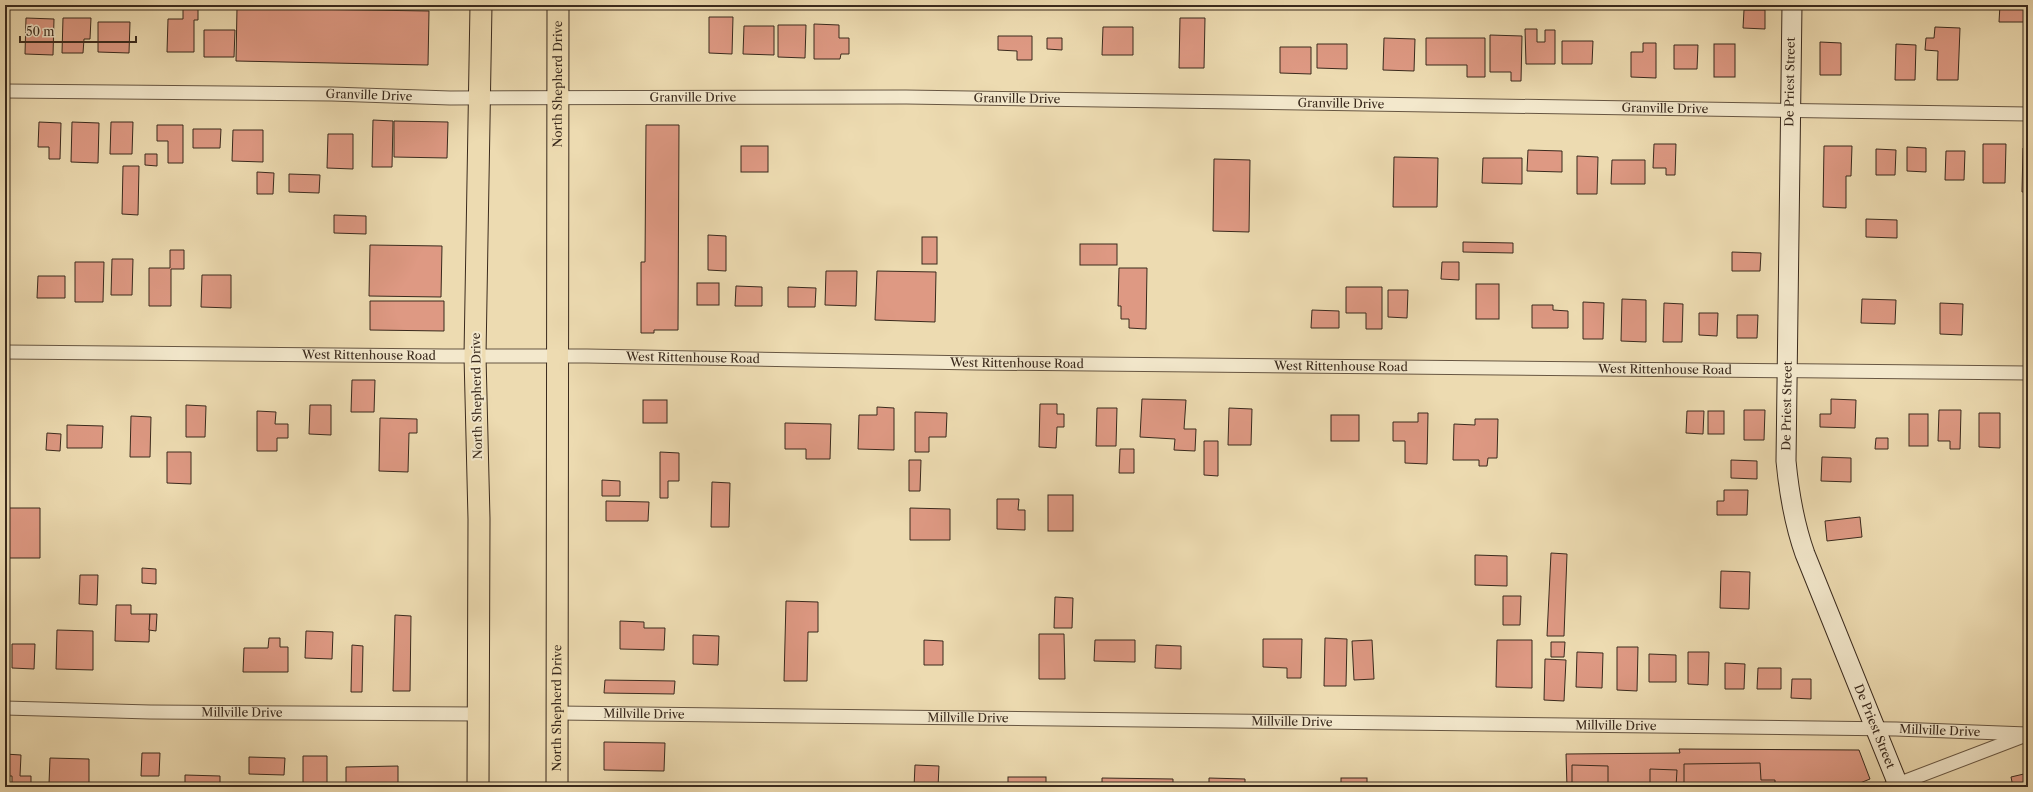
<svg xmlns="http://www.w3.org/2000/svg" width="2033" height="792" font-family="'Libre Caslon Text',serif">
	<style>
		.building { fill: #de9983; stroke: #3a2a1d }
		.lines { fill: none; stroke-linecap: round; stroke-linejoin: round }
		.street-casing { stroke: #675642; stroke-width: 15 }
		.secondary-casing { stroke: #3a2a1d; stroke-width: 21 }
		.primary-casing { stroke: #3a2a1d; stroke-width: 23 }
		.street { stroke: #f3e8cc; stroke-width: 13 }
		.secondary { stroke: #f3e8cc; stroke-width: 19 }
		.primary { stroke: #eddbb1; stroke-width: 21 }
		.labels { text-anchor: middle; stroke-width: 4; stroke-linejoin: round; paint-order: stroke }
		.street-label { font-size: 12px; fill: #3a2a1d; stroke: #f3e8cc }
	</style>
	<rect width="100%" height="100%" fill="#eddbb1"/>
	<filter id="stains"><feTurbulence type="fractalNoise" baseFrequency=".005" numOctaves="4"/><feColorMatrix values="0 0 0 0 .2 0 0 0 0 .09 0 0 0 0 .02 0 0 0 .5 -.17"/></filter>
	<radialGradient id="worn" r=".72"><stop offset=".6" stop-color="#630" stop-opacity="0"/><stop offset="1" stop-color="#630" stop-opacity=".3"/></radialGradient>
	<g class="building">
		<path d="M183,5h15v15h-4v32h-27l1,-33h15z"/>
		<path d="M792,5h17v4l-17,-1z"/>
		<path d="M2000,5h28v17h-29z"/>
		<path d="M237,8l192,3 -1,54 -192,-4z"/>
		<path d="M1744,10h21v19l-22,-1z"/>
		<path d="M709,17h24l-1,37 -23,-1z"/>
		<path d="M26,18l28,1 -1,36 -28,-1z"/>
		<path d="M63,18h28l-1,21h-6l-1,14h-21z"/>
		<path d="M1180,18h25l-1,50h-25z"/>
		<path d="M98,22h32l-1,31 -31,-1z"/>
		<path d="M814,24l25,1v13h10v16h-8l-1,5h-26z"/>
		<path d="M778,25h28l-1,33 -27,-1z"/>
		<path d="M744,26h30v29l-31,-1z"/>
		<path d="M1103,27h30v28h-31z"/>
		<path d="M1935,27l25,1 -2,52h-21l1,-29 -13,-1 1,-12h8z"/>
		<path d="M1525,29h12v13h8v-12h10v34h-29z"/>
		<path d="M204,30h31l-1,27h-30z"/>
		<path d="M1490,35l32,1 -1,45h-10v-9h-21z"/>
		<path d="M998,36h34v24h-15v-9l-19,-1z"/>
		<path d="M1047,38h15v12l-15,-1z"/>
		<path d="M1384,38l31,1 -1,32 -31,-1z"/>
		<path d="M1426,38h59v39h-18v-12h-41z"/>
		<path d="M1562,41h31l-1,23h-30z"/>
		<path d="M1820,42l21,1v32h-21z"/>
		<path d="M1643,43h13v35l-25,-1v-25h12z"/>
		<path d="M1317,44h30v25l-30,-1z"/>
		<rect x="1714" y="44" width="21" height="33"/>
		<path d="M1896,44l20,1 -1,35h-20z"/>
		<path d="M1674,45h24l-1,24h-23z"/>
		<path d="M1280,47h31v27l-31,-1z"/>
		<path d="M373,120l20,1 -1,46h-20z"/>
		<path d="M394,121l54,1 -1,36 -53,-1z"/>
		<path d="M39,122l22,1 -1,36h-11v-12h-11z"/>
		<path d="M72,122l27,1 -1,40 -27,-1z"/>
		<path d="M111,122h22l-1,32h-22z"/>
		<path d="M157,125h26v38h-15v-22h-11z"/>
		<path d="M646,125h33l-1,205h-24v3h-13v-71h4z"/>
		<path d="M193,129h28l-1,19h-27z"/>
		<path d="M233,130h30v32l-31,-1z"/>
		<path d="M328,134h25v35l-26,-1z"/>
		<path d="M1654,144h22l-1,31h-9v-7h-13z"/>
		<path d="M1983,144h23l-1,39h-22z"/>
		<rect x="741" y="146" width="27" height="26"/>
		<path d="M1824,146h28l-1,30h-5v32l-23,-1z"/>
		<path d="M1907,147l19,1v24l-19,-1z"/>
		<path d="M2023,148l5,1v43h-6z"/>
		<path d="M1876,149l20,1 -1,25h-19z"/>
		<path d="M1528,150l34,1v21l-35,-1z"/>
		<path d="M1946,151h19l-1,29h-19z"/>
		<path d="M145,154h12v12l-12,-1z"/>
		<path d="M1577,156l21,1 -1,37h-20z"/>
		<path d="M1394,157l44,1 -1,49h-44z"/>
		<path d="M1483,158h39v26l-40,-1z"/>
		<path d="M1214,159l36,1 -1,72 -36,-1z"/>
		<path d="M1612,160h33v24h-34z"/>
		<path d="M123,166h16l-1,49 -16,-1z"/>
		<path d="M257,172l17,1 -1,21h-16z"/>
		<path d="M289,174l31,1 -1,18 -30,-1z"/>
		<path d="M334,215l32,1v18l-32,-1z"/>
		<path d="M1866,219l31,1v18l-31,-1z"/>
		<path d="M708,235l18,1v35l-18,-1z"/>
		<rect x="922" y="237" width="15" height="27"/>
		<path d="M1463,242l50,1v10l-50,-1z"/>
		<rect x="1080" y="244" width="37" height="21"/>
		<path d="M370,245l72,1 -1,51 -72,-1z"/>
		<path d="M170,250h14v19h-13v37h-22v-38h21z"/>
		<path d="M1732,252l29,1 -1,18h-28z"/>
		<path d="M112,259h21l-1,36h-21z"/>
		<path d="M75,262h29l-1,40h-28z"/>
		<path d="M1442,262h17v18l-18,-1z"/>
		<path d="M1119,268h28l-1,61 -17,-1v-9h-8v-13h-3z"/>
		<path d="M826,271h31l-1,35 -31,-1z"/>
		<path d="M877,271l59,1 -1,50 -60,-2z"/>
		<path d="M202,275h29v33l-30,-1z"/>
		<path d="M38,276h27v22h-28z"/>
		<rect x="697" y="283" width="22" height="22"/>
		<rect x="1476" y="284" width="23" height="35"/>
		<path d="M736,286l26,1v19h-27z"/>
		<path d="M788,287l28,1 -1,19h-27z"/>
		<path d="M1346,287h36v42h-16v-16h-20z"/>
		<path d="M1388,290h20l-1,28 -19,-1z"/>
		<path d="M1622,299l24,1v42l-25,-1z"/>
		<path d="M1862,299l34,1 -1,24 -34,-1z"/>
		<path d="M370,301h74v30l-74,-1z"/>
		<path d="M1583,302l21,1 -1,36h-20z"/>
		<path d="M1664,303l19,1 -1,38h-19z"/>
		<path d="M1940,303l23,1 -1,31 -22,-1z"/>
		<path d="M1532,305h21v5l15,1v17h-36z"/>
		<path d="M1312,310l27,1v17h-28z"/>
		<path d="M1699,313h19l-1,23 -18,-1z"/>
		<path d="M1737,315h21l-1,23h-20z"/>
		<path d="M352,380h23l-1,32h-23z"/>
		<path d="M1142,399l44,1 -2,29h12l-1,22 -21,-1 1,-11 -35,-2z"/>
		<path d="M1831,399l25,1 -1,28 -35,-1v-13h11z"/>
		<rect x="643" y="400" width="24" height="23"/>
		<path d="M1040,404h17v10h7v13h-7l-1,21 -17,-1z"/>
		<path d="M186,405l20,1 -1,31h-19z"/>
		<path d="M310,405h21v30l-22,-1z"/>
		<path d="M877,407l17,1v42l-36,-1 1,-34h18z"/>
		<path d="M1097,408h20l-1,38h-20z"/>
		<path d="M1229,408l23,1 -1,36h-23z"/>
		<path d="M1744,410h21l-1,30h-20z"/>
		<path d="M1939,410h22l-1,39h-10v-8h-12z"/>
		<path d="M257,411l19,1 -1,12h13v14h-11v13h-20z"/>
		<path d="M1687,411h17l-1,23 -17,-1z"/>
		<rect x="1708" y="411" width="16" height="23"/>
		<path d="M915,412l32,1 -1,24h-17v15h-14z"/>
		<path d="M1418,413h10l-1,51 -22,-1v-22h-12v-19h25z"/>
		<path d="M1979,413h21v35l-21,-1z"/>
		<rect x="1909" y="414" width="19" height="32"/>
		<rect x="1331" y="415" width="28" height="26"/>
		<path d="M131,416l20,1 -1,40h-20z"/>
		<path d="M380,418l37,1v14h-8l-1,39 -29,-1z"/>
		<path d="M1475,419h23l-1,39h-9l-1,8h-8v-6h-26l1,-36 21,1z"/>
		<path d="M785,423l46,1 -1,35h-24v-10h-21z"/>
		<path d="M67,425l36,1 -1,22h-35z"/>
		<path d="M47,433l14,1 -1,17 -14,-1z"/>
		<path d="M1876,438h12v11h-13z"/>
		<path d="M1204,441h14v35l-14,-1z"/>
		<path d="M1120,449h14v24h-15z"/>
		<path d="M167,452h24v32l-24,-1z"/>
		<path d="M660,452l19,1v28h-11v17h-8z"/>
		<path d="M1822,457l29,1v24l-30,-1z"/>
		<path d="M909,460h12l-1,31h-11z"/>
		<path d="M1731,460l26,1v18l-26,-1z"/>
		<path d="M602,480l18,1v15h-18z"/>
		<path d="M712,482l18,1 -1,44h-18z"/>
		<path d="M1724,490h24l-1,25h-30v-14h7z"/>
		<rect x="1048" y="495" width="25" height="36"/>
		<path d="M997,499h22l-1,11h7v20l-28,-1z"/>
		<path d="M606,501l43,1 -1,19h-42z"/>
		<path d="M8,508h32v50h-35v-13h3z"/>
		<path d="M910,508l40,1v31h-40z"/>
		<path d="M1860,517l2,20 -35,4 -2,-20z"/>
		<path d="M1551,553l16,1 -3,82h-17z"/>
		<path d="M1475,555l32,1v30l-32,-1z"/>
		<path d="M142,568l14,1v15l-14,-1z"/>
		<path d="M1721,571l29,1 -1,37 -29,-1z"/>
		<path d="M80,575h18l-1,30 -18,-1z"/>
		<path d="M1503,596h18l-1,29h-17z"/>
		<path d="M1055,597l18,1 -1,30h-18z"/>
		<path d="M786,601l32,1v30h-10l-1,49h-23z"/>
		<path d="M116,605h15v9h19l-1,28 -34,-1z"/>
		<path d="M150,614h7l-1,17 -7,-1z"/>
		<path d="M395,615l16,1 -1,75h-17z"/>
		<path d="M620,621l24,1v6h21l-1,22 -44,-1z"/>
		<path d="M57,630l36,1v39l-37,-1z"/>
		<path d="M306,631l27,1 -1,27 -27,-1z"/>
		<path d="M1039,634h25l1,45h-26z"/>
		<path d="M693,635l26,1 -1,29 -25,-1z"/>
		<path d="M269,638h11v9h8v25h-45l1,-24h24z"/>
		<path d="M1325,638l22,1 -1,47h-22z"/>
		<path d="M1263,639h39l-1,39h-14v-10l-24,-1z"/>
		<path d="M924,640l19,1v24h-19z"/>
		<path d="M1095,640h40v22l-41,-1z"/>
		<path d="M1372,640l2,39 -20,1 -2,-39z"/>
		<path d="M1497,640h35v48l-36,-1z"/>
		<path d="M1551,642h14l-1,15h-13z"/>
		<path d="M12,644h23l-1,25 -22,-1z"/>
		<path d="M352,645l11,1 -1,46h-11z"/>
		<path d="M1156,645l25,1v23l-26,-1z"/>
		<path d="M1617,647h21l-1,44 -20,-1z"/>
		<path d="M1577,652l26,1 -1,35 -26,-1z"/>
		<path d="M1688,652h21l-1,33 -20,-1z"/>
		<path d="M1649,654l27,1v27h-27z"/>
		<path d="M1545,659l21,1 -2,41 -20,-1z"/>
		<path d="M1725,663l20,1 -1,25h-19z"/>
		<path d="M1758,668h23v21h-24z"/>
		<path d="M1792,679h19v20l-20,-1z"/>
		<path d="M605,680l70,1 -1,13 -70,-1z"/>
		<path d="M604,742l61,1 -1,28 -60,-1z"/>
		<path d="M1679,749l180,1 11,29 -20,8h-283l-1,-33 114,-1z"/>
		<path d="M142,753h18l-1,23h-18z"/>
		<path d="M5,754l16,1 -1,21h11v11h-19v-11h-7z"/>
		<path d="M303,756h24v31h-11v-4h-13z"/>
		<path d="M249,757l36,1 -1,17 -35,-1z"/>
		<path d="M50,758l39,1v25h-40z"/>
		<path d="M1760,763l1,17h14v7h-91v-23z"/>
		<path d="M915,765l24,1 -1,21h-24z"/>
		<path d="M1572,765l36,1v21h-36z"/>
		<path d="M398,766v21h-52v-20z"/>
		<path d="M1650,769l27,1 -1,17h-26z"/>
		<path d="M2028,773v14h-15l-2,-10z"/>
		<path d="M185,775l35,1v11h-35z"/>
		<rect x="1008" y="777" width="38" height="10"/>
		<path d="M1102,778l71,1v8h-71z"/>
		<path d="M1209,778l36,1v8h-36z"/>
		<rect x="1341" y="778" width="26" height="9"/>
		<rect x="1293" y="783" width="22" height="4"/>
	</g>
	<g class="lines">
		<defs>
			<g id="street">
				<path id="s1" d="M5,91l327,3 118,4 456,-1 1122,17"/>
				<path id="s2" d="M5,352l439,4h143l390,7 1051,10"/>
				<path id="s3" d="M5,708l145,4 329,2"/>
				<path id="s4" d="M558,713l1338,16 131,5"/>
				<path d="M1890,787l131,-50"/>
			</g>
			<g id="secondary">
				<path id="s5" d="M1792,5l-6,456c3,32 8,62 19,93l94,233"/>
			</g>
			<g id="primary">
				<path d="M478,787l1,-268 -4,-163 6,-351"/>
				<path id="s6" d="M557,787l1,-782"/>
			</g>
		</defs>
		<use href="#street" class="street-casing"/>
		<use href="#secondary" class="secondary-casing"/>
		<use href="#primary" class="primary-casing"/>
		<use href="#street" class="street"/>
		<use href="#secondary" class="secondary"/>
		<use href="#primary" class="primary"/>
	</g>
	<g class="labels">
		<g class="street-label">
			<text transform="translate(1790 82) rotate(-89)" y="4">De Priest Street</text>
			<text dy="4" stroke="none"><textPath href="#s6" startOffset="703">North Shepherd Drive</textPath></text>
			<text dy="4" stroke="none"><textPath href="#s1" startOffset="364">Granville Drive</textPath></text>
			<text dy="4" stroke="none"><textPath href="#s1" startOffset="688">Granville Drive</textPath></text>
			<text dy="4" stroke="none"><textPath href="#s1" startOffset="1012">Granville Drive</textPath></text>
			<text dy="4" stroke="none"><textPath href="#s1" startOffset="1336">Granville Drive</textPath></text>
			<text dy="4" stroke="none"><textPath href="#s1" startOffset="1660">Granville Drive</textPath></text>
			<text dy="4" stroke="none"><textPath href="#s2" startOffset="364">West Rittenhouse Road</textPath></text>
			<text dy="4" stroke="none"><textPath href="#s2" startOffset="688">West Rittenhouse Road</textPath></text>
			<text dy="4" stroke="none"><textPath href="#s2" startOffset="1012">West Rittenhouse Road</textPath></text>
			<text dy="4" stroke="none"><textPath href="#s2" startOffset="1336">West Rittenhouse Road</textPath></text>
			<text dy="4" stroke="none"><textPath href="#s2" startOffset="1660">West Rittenhouse Road</textPath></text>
			<text transform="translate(477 396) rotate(-91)" y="4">North Shepherd Drive</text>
			<text transform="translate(1787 406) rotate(-89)" y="4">De Priest Street</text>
			<text dy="4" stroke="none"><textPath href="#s6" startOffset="79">North Shepherd Drive</textPath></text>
			<text dy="4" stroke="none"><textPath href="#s3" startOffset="237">Millville Drive</textPath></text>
			<text dy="4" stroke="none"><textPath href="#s4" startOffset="86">Millville Drive</textPath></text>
			<text dy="4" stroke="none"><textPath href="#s4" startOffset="410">Millville Drive</textPath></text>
			<text dy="4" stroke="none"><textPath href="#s4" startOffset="734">Millville Drive</textPath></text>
			<text dy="4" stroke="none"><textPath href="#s4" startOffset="1058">Millville Drive</textPath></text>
			<text dy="4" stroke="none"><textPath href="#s5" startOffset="737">De Priest Street</textPath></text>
			<text dy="4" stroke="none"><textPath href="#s4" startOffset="1382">Millville Drive</textPath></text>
		</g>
	</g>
	<rect width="2033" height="792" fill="none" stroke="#eddbb1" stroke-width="20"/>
	<rect x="6" y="6" width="2021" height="780" fill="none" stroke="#3a2a1d" stroke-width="2"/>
	<rect x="10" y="10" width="2013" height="772" fill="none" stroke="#3a2a1d"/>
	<path d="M20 36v6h116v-6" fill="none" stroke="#3a2a1d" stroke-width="2"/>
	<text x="26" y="36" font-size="12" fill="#3a2a1d" stroke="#f3e8cc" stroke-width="3" paint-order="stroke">50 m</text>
	<rect width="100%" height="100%" filter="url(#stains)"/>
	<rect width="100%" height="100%" fill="url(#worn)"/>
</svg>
